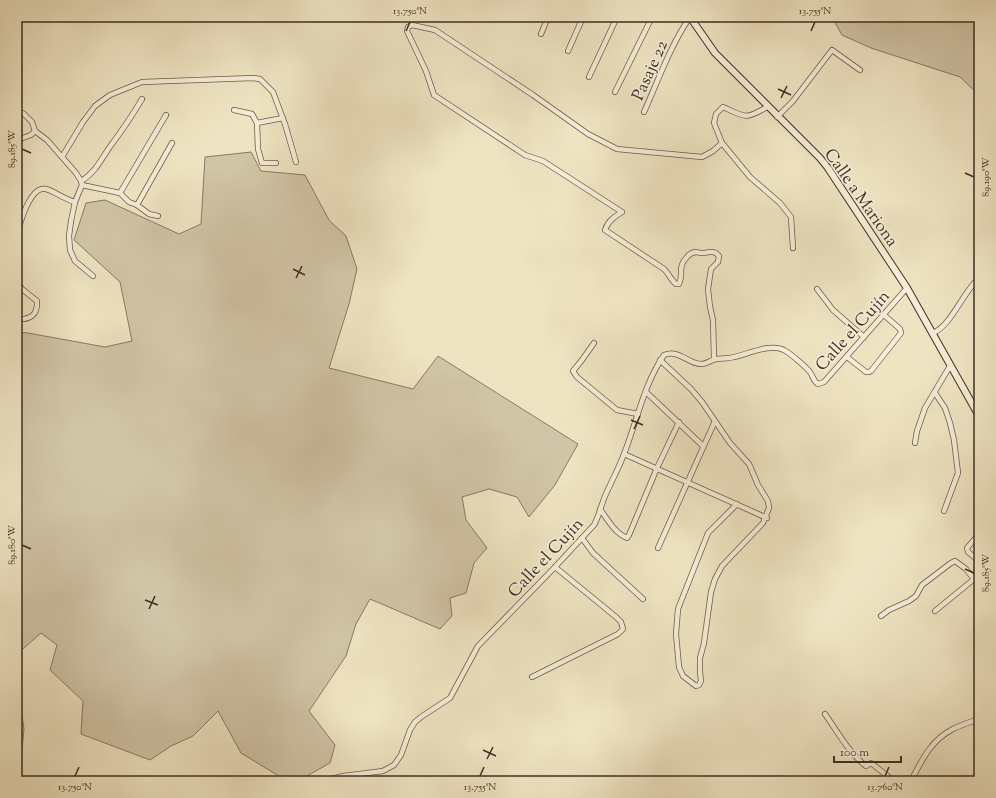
<svg xmlns="http://www.w3.org/2000/svg" width="996" height="798" font-family="'Sorts Mill Goudy',serif">
	<style>
		.green { fill: #d1c5a7; stroke: #887a64 }
		.lines { fill: none; stroke-linecap: round; stroke-linejoin: round }
		.minor-casing { stroke: #6b5c4a; stroke-width: 6 }
		.secondary-casing { stroke: #3f2e22; stroke-width: 8 }
		.minor { stroke: #f5edd7; stroke-width: 4.5 }
		.secondary { stroke: #f5edd7; stroke-width: 6 }
		.ticks { fill: none; stroke: #3f2e22; stroke-width: 1.5 }
		.labels { text-anchor: middle; stroke-width: 3.5; stroke-linejoin: round; paint-order: stroke }
		.street-label { font-size: 17px; fill: #3f2e22; stroke: #f5edd7 }
		.neatline { fill: none; stroke: #3f2e22; stroke-width: 1.5 }
		.ticks-label { font-size: 10px; text-anchor: middle; fill: #3f2e22 }
	</style>
	<rect width="100%" height="100%" fill="#efe4c2"/>
	<filter id="stains"><feTurbulence type="fractalNoise" baseFrequency=".005" numOctaves="4"/><feColorMatrix values="0 0 0 0 .2 0 0 0 0 .09 0 0 0 0 .02 0 0 0 .5 -.17"/></filter>
	<radialGradient id="worn" r=".72"><stop offset=".6" stop-color="#630" stop-opacity="0"/><stop offset="1" stop-color="#630" stop-opacity=".3"/></radialGradient>
	<g class="green">
		<path d="M832,17h147v78l-19,-18 -89,-29 -29,-13z"/>
		<path d="M251,152l10,19 44,4 24,45 17,16 11,33 -8,35 -20,64 84,21 25,-33 140,88 -23,41 -26,32 -12,-20 -28,-8 -27,8 4,23 21,28 -13,15 -8,30 -16,5 2,18 -12,13 -70,-30 -14,25 -10,32 -37,55 26,34 -5,18 -32,18h-11l-46,-28 -23,-42 -25,25 -22,10 -21,14 -69,-26 2,-33 -33,-31 7,-25 -16,-12 -24,21v-322l11,1 77,14 27,-6 -12,-59 -46,-42 12,-37 19,-3 74,34 22,-10 4,-67z"/>
		<path d="M17,681l7,48 -5,52h-2z"/>
	</g>
	<g class="lines">
		<defs>
			<g id="minor">
				<path d="M541,34l7,-17"/>
				<path d="M568,51l15,-34"/>
				<path d="M589,77l28,-60"/>
				<path d="M615,92l37,-75"/>
				<path d="M767,107c-22,13 -22,10 -44,0l-7,7 -2,9 8,20 28,34 30,26 11,14 2,31"/>
				<path d="M17,110l7,4 8,8 3,9 12,9 29,33 5,8 1,4 -7,17 -4,19 -2,15 1,14 5,11 18,15"/>
				<path d="M234,110l18,4 5,9 26,-5"/>
				<path d="M644,112c14,-31 26,-66 46,-95"/>
				<path d="M777,117l16,-16 39,-51 28,20"/>
				<path d="M257,123l1,26 4,14h14"/>
				<path d="M17,140l14,-5 4,-4"/>
				<path d="M62,157l21,-35 12,-16 15,-11 32,-13 111,-4 7,1 13,13 12,32 11,38"/>
				<path d="M81,181c13,-7 20,-21 28,-33 12,-16 23,-32 33,-49"/>
				<path d="M82,185l38,8 9,9 8,3 12,9 9,2"/>
				<path d="M120,193l46,-78"/>
				<path d="M137,205l35,-62"/>
				<path d="M17,237c2,-12 13,-52 29,-48 8,2 18,10 29,13"/>
				<path d="M17,282l5,7 15,12c1,14 -7,19 -20,18"/>
				<path d="M817,289l16,21 31,27"/>
				<path d="M933,333c18,-7 30,-41 46,-55"/>
				<path d="M594,343l-12,17 -9,11 4,6 40,33 21,4"/>
				<path d="M847,357l19,15h3l2,-1 30,-38 -1,-4 -16,-14"/>
				<path d="M714,359l-1,-39 -3,-13 -2,-18 3,-20 7,-7 1,-6c-6,-7 -10,-3 -17,-3 -3,0 -5,-1 -7,-1 -4,1 -6,2 -8,5 -10,10 -3,16 -8,27h-3c-5,-4 -7,-10 -12,-15l-59,-39c3,-9 9,-13 17,-18l-79,-51 -18,-6 -91,-60 -8,-24 -19,-40 1,-4 4,-2 23,5 98,65 55,39 29,15 85,8 11,-6 9,-8"/>
				<path d="M660,360l31,29 11,13 28,41 19,21 9,21 10,16 1,7 -6,15 -41,43 -7,13 -4,13 -7,51 -4,15v14l1,9 -2,4 -3,1 -13,-10 -4,-9 -3,-33 2,-25 30,-76 29,-29"/>
				<path d="M646,392l57,54"/>
				<path d="M935,393l10,15 5,15 4,17 4,33 -14,38"/>
				<path d="M915,443l2,-12 8,-23 25,-42"/>
				<path d="M624,454l143,64"/>
				<path d="M600,509c7,10 15,24 27,29l2,-3 28,-67 22,-46"/>
				<path d="M979,534l-12,14 1,4 11,9"/>
				<path d="M582,538l11,15 50,46"/>
				<path d="M658,548l57,-127"/>
				<path d="M935,611l44,-36"/>
				<path d="M881,616l8,-6 20,-9 7,-5 6,-11 29,-22 4,-2 11,8 8,10"/>
				<path d="M532,677l86,-43 5,-5 -2,-7 -5,-5 -61,-50"/>
				<path d="M825,714c12,17 24,39 41,52l5,-3 23,18"/>
				<path d="M324,781l19,-5 40,-5 11,-6 7,-10 9,-25 5,-8 6,-5 29,-19 28,-52 77,-79 39,-42c5,-9 7,-19 11,-29 6,-14 14,-28 19,-42 13,-33 20,-70 40,-99 15,-6 24,9 37,9 6,0 10,-4 15,-5 6,-1 12,0 18,-2 14,-3 37,-14 50,-7 7,4 21,16 26,22 3,4 3,9 8,12l6,-2 83,-94"/>
				<path d="M911,781c11,-21 20,-41 42,-52 8,-4 17,-7 26,-10"/>
			</g>
			<path id="secondary" d="M690,17l25,36 105,105 8,10 79,120 72,128"/>
		</defs>
		<use href="#minor" class="minor-casing"/>
		<use href="#secondary" class="secondary-casing"/>
		<use href="#minor" class="minor"/>
		<use href="#secondary" class="secondary"/>
	</g>
	<path class="ticks" d="M406,31l4,-9M811,31l4,-9M778,89l13,6M781,98l6,-12M22,149l9,4M965,173l9,4M293,269l12,6M296,278l6,-12M631,420l12,5M634,429l6,-13M22,545l9,4M965,569l9,4M145,600l13,5M149,609l6,-13M483,750l13,6M487,759l6,-12M75,776l4,-9M480,776l4,-9M885,776l4,-9"/>
	<g class="labels">
		<g class="street-label">
			<text transform="translate(649 70) rotate(-66)" y="6">Pasaje 22</text>
			<text transform="translate(862 197) rotate(55)" y="6">Calle a Mariona</text>
			<text transform="translate(852 330) rotate(-48)" y="6">Calle el Cujín</text>
			<text transform="translate(545 557) rotate(-47)" y="6">Calle el Cujín</text>
		</g>
	</g>
	<rect width="996" height="798" fill="none" stroke="#efe4c2" stroke-width="44"/>
	<path d="M834 756v6h67v-6" fill="none" stroke="#3f2e22" stroke-width="2"/>
	<text x="840" y="756" font-size="12" fill="#3f2e22" stroke="#f5edd7" stroke-width="3" paint-order="stroke">100 m</text>
	<rect x="22" y="22" width="952" height="754" class="neatline"/>
	<g class="ticks-label">
		<text x="410" y="14">13.750°N</text>
		<text x="815" y="14">13.755°N</text>
		<text transform="translate(11 149) rotate(-90)" y="4">89.185°W</text>
		<text transform="translate(985 177) rotate(-90)" y="4">89.190°W</text>
		<text transform="translate(11 545) rotate(-90)" y="4">89.180°W</text>
		<text transform="translate(985 573) rotate(-90)" y="4">89.185°W</text>
		<text x="75" y="790">13.750°N</text>
		<text x="480" y="790">13.755°N</text>
		<text x="885" y="790">13.760°N</text>
	</g>
	<rect width="100%" height="100%" filter="url(#stains)"/>
	<rect width="100%" height="100%" fill="url(#worn)"/>
</svg>
